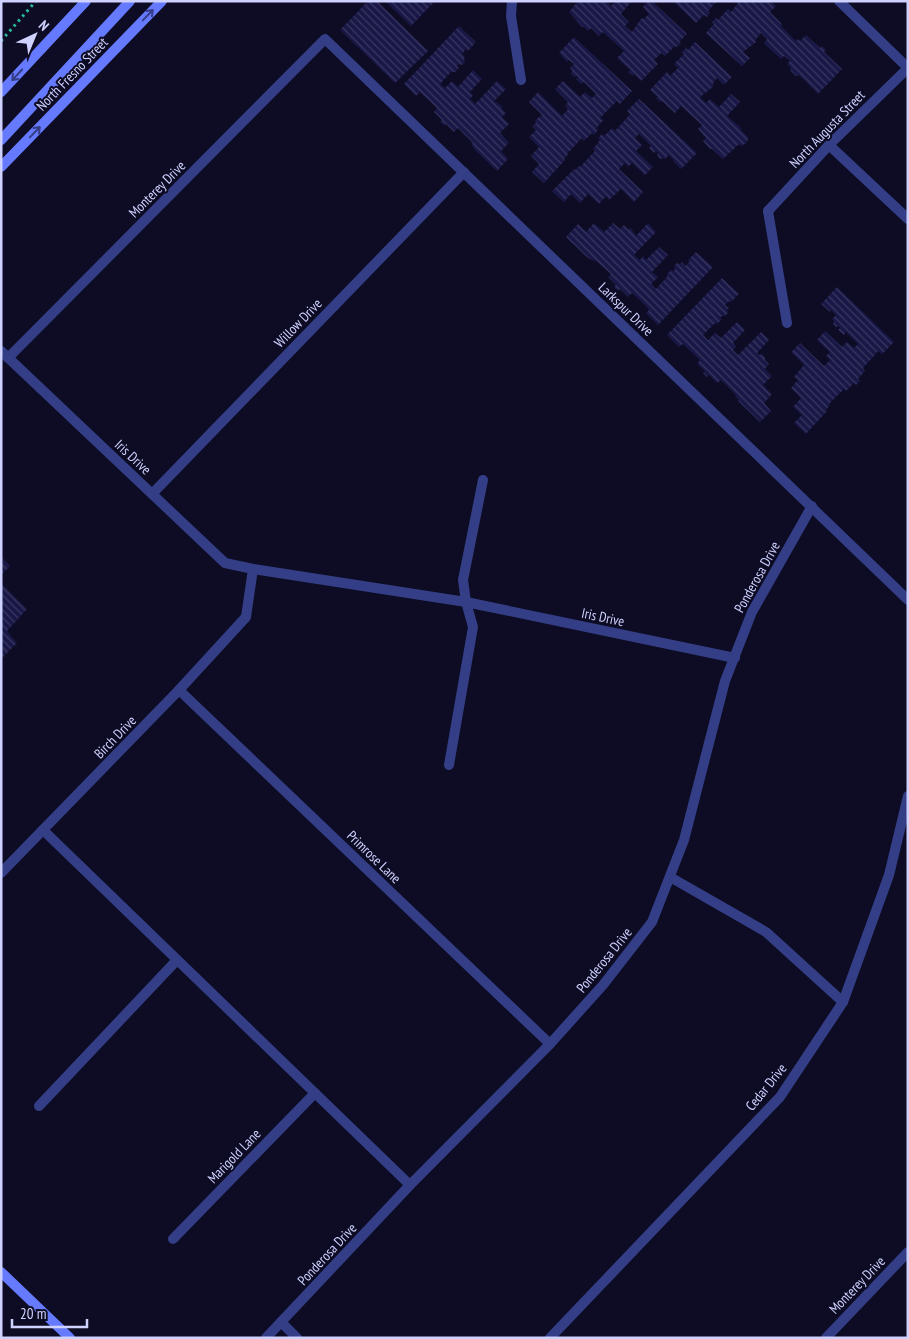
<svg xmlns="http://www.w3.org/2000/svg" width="909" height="1339" font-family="'PT Sans Narrow',sans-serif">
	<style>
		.building { fill: url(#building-back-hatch) }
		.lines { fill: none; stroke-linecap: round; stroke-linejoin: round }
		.path { stroke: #26bc9c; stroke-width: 3; stroke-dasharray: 2.5 4; stroke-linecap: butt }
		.service { stroke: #343e86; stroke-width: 10 }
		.minor { stroke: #343e86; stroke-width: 10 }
		.secondary { stroke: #667aff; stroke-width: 10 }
		.oneway { stroke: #353d87 }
		.labels { text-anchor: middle; stroke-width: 4; stroke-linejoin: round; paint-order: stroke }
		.street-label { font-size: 14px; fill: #cfd1ff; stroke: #0d0c24 }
	</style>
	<defs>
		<pattern id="building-back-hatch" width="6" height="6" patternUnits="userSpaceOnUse" patternTransform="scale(1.25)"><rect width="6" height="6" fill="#191746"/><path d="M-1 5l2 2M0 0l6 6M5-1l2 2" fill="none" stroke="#393862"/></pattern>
	</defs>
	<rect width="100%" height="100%" fill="#0d0c24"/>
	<g class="building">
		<path d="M368,1h9l51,50 -33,32 -55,-53z"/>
		<path d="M385,1h48l1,1 -23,24z"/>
		<path d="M578,1h29l4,5 5,-5h16l-11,13 8,8 -4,4 7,6 9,-13 4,-1 4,-4 -6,-7 5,-6h4l35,33 -8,8 2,1 -4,4 -2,-1 -10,10 -4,-3 -7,7 4,4 -17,17 -7,-7 -1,2 -5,-4 2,-2 -13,-12 7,-7 -21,-19 -4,4 -8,-8 -3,3 -4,-4h-2l-13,-15z"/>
		<path d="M673,1h44l-9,10 2,2 -3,4 -3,-2 -8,8z"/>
		<path d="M736,1h35l5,5 -6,6 11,11 1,4 14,14 2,-2 2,2 6,-6 14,13 2,-2 4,4 -2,2 18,17 -24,25 -18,-18h-4l-6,-6 1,-2 -4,-4 3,-3 -6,-5 -3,3 -17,-16 3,-4 -6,-6 -5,6v3l-13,10 7,6 -8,8 -36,-33 8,-9 -2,-2 4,-4 2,2 10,-11 3,3 7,-9z"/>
		<path d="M459,26l17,16 -8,9 -2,-2 -4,5 3,3 -1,2 1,3 -3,3 -3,-1 -2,2 2,2 -4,4h-4l-11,12 5,4 7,-7 6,6 15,-17 9,9 -12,13 3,3 -3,4 5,5 22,-23 9,8 -12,12 8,5v3l4,4 -4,4 7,7 -9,9 9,10 -8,8 7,8 -11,12 -22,-21 -4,-6 2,-1 -15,-15 -4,4 -8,-8 -1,2 -5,-4 2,-2 -8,-8 3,-4 -17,-16 -4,4 -12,-12z"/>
		<path d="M574,37l58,54 -12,13 -3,-3 -17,17 4,2 -8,8 2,2 -4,5 -2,-2 -8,8 -2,-3 -15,16 1,1 -4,4 1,1 -21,23 -12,-11 7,-8 -8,-8 8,-9 -10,-10 7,-7 -4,-4 4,-3 -1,-3 7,-5 -13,-13 9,-10 24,24 6,-7 -3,-3 3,-4 -13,-13 8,-8 17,16 5,-5 7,6 4,-4 -12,-12 -3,2 -5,-5 2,-2 -1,-1 -3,1 -3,-3 1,-4 -2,-2 4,-4 -5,-4 -2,2 -8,-9z"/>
		<path d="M695,42l37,35 -8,8 -7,-7 -4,5v4l-13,10 6,6 4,-4 9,8 12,-13 9,8 -13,14 13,11 1,3 7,7v3l-3,4 -5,2 -1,-2 -16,15 -11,-10h-2l-7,-8 3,-3 -8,-9 4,-4 -21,-19 -6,7 -13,-12 -2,1 -4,-4 2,-1 -8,-7 17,-18 3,4 8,-8 -4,-4 10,-10 -2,-2 4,-4 2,2z"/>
		<path d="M639,99l58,54 -16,16 -8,-8 1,-1 -5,-5 -4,4 -2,-1 -3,1 -3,-4 1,-2 -2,-2 -2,2 -5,-5 2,-2 -12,-12 -4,4 7,7 -6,6 17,16 -8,8 -13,-12 -4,4 -3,-4 -6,6 24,23 -9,10 -13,-13 -12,11 -3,-4 -7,8 -11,-10 -8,9 -9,-9 -7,8 -12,-11 22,-22 1,1 4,-4 1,1 15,-16 -2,-2 7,-9 -2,-2 4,-4 2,2 8,-8 3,3 10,-11 5,-6 -3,-3z"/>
		<path d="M594,223l10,9 9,-9 7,6 4,-4 4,4 3,-1 5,8 12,-13 8,9 -22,23 6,5 3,-4 3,4 13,-13 9,8 -16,17 6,5 -7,7 5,5 11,-12v-3l4,-4 2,1 2,-1 -1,-4 3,-3 3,1 2,-2 3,4 5,-5 -2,-1 8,-8 17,15 -55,58 -12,-12 3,-3 -6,-7 -11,-10 -4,4 -8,-8 -2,2 -4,-4 2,-2 -8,-8 3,-3 -16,-14 -1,1 -6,-3 -22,-21 12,-13 8,8z"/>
		<path d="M722,278l17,16 -8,8 -2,-1 -4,4 4,3 -2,2 1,3 -3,3h-3l-2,2 2,1 -4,4 -4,1 -11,11 5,5 7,-7 6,5 16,-16 8,8 -12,13 3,4 -3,3 5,5 23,-23 8,8 -12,13 2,2 3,-1 3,3v3l4,4 -4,5 7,7 -9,9 9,9 -8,9 7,8 -11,11 -22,-21 1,-1 -4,-4 1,-1 -15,-15 -4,3 -8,-8 -2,2 -4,-4 2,-2 -8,-7 3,-4 -17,-16 -4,3 -12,-12z"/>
		<path d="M837,287l57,55 -12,12 -4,-3 -5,6 -10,11 2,3 -7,8 2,2 -4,4 -2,-2 -8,8 -2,-2 -15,15 1,1 -4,5 1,1 -21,23 -12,-11 8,-8 -9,-8 8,-9 -10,-10 7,-8 -4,-3 10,-12 -13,-13 9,-9 24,23 6,-6 -4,-4 4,-4 -13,-12 8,-9 17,16 5,-5 7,6 4,-4 -12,-12 -2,3 -6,-5 2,-2 -1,-2 -3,1 -3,-3 1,-3 -2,-2 4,-4 -5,-5 -1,2 -9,-8z"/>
		<path d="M1,557l9,9 -9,9z"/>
		<path d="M1,583l26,26 -20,22 10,12 -16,16z"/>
	</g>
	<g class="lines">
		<path class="path" d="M1,41l35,-40"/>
		<g class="service">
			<path d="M512,1l-1,15 10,64"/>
			<path d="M829,145l79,74"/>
			<path d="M768,211l19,112"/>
		</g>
		<g class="minor">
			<path d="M768,211l61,-66 79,-77 -69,-67"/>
			<path d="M1,351l224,212 28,6 -7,48 -67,73 -178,183"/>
			<path d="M8,358l317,-319 583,561"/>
			<path d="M152,494l312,-322"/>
			<path d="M253,569l213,33 269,56"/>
			<path d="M179,690l371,354"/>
			<path d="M449,765l24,-138 -7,-25 -3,-22 20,-100"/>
			<path d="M43,830l367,355"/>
			<path d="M670,877l96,55 77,70"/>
			<path d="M39,1106l138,-146"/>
			<path d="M173,1239l142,-146"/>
			<path d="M281,1322l16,16"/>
			<path d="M266,1338l144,-153 140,-141 53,-59 49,-63 32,-82 41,-159 27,-69 60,-106"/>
			<path d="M550,1338l230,-241 63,-95 46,-127 19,-79"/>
			<path d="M826,1338l82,-86"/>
		</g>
		<g class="secondary">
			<path d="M1,92l85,-91"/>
			<path d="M1,140l129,-139"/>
			<path d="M1,167l161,-166"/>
			<path d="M1,1272l69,66"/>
		</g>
	</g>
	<defs><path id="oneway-shaft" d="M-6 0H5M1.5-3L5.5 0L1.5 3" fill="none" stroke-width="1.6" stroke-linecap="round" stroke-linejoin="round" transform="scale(1.25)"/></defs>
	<g class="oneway">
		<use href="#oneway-shaft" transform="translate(148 15) rotate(-46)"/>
		<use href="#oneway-shaft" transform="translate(17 75) rotate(133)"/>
		<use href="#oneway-shaft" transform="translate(35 132) rotate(-46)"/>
	</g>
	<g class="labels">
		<g class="street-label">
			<text transform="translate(72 74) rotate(-46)" y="5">North Fresno Street</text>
			<text transform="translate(827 129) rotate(-46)" y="5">North Augusta Street</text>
			<text transform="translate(157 189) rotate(-45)" y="5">Monterey Drive</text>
			<text transform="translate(626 309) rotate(44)" y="5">Larkspur Drive</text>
			<text transform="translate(298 323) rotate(-46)" y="5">Willow Drive</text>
			<text transform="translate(133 457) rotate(43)" y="5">Iris Drive</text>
			<text transform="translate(757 577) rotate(-61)" y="5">Ponderosa Drive</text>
			<text transform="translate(603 617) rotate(12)" y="5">Iris Drive</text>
			<text transform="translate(115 737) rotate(-46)" y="5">Birch Drive</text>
			<text transform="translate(374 857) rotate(44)" y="5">Primrose Lane</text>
			<text transform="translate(604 960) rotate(-51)" y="5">Ponderosa Drive</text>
			<text transform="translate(766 1087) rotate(-51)" y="5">Cedar Drive</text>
			<text transform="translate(234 1156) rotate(-46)" y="5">Marigold Lane</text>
			<text transform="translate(327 1254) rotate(-47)" y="5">Ponderosa Drive</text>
			<text transform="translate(857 1285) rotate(-46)" y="5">Monterey Drive</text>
		</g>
	</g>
	<rect width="909" height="1339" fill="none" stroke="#cfd1ff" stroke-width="5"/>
	<g transform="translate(35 35) rotate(44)" stroke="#0d0c24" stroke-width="4" paint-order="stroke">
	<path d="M0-4L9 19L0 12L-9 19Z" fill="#cfd1ff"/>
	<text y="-8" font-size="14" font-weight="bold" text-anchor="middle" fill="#cfd1ff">N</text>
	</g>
	<path d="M12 1319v8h75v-8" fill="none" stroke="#cfd1ff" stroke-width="2.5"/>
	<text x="20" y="1319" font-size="15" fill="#cfd1ff" stroke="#0d0c24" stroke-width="4" paint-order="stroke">20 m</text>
</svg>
